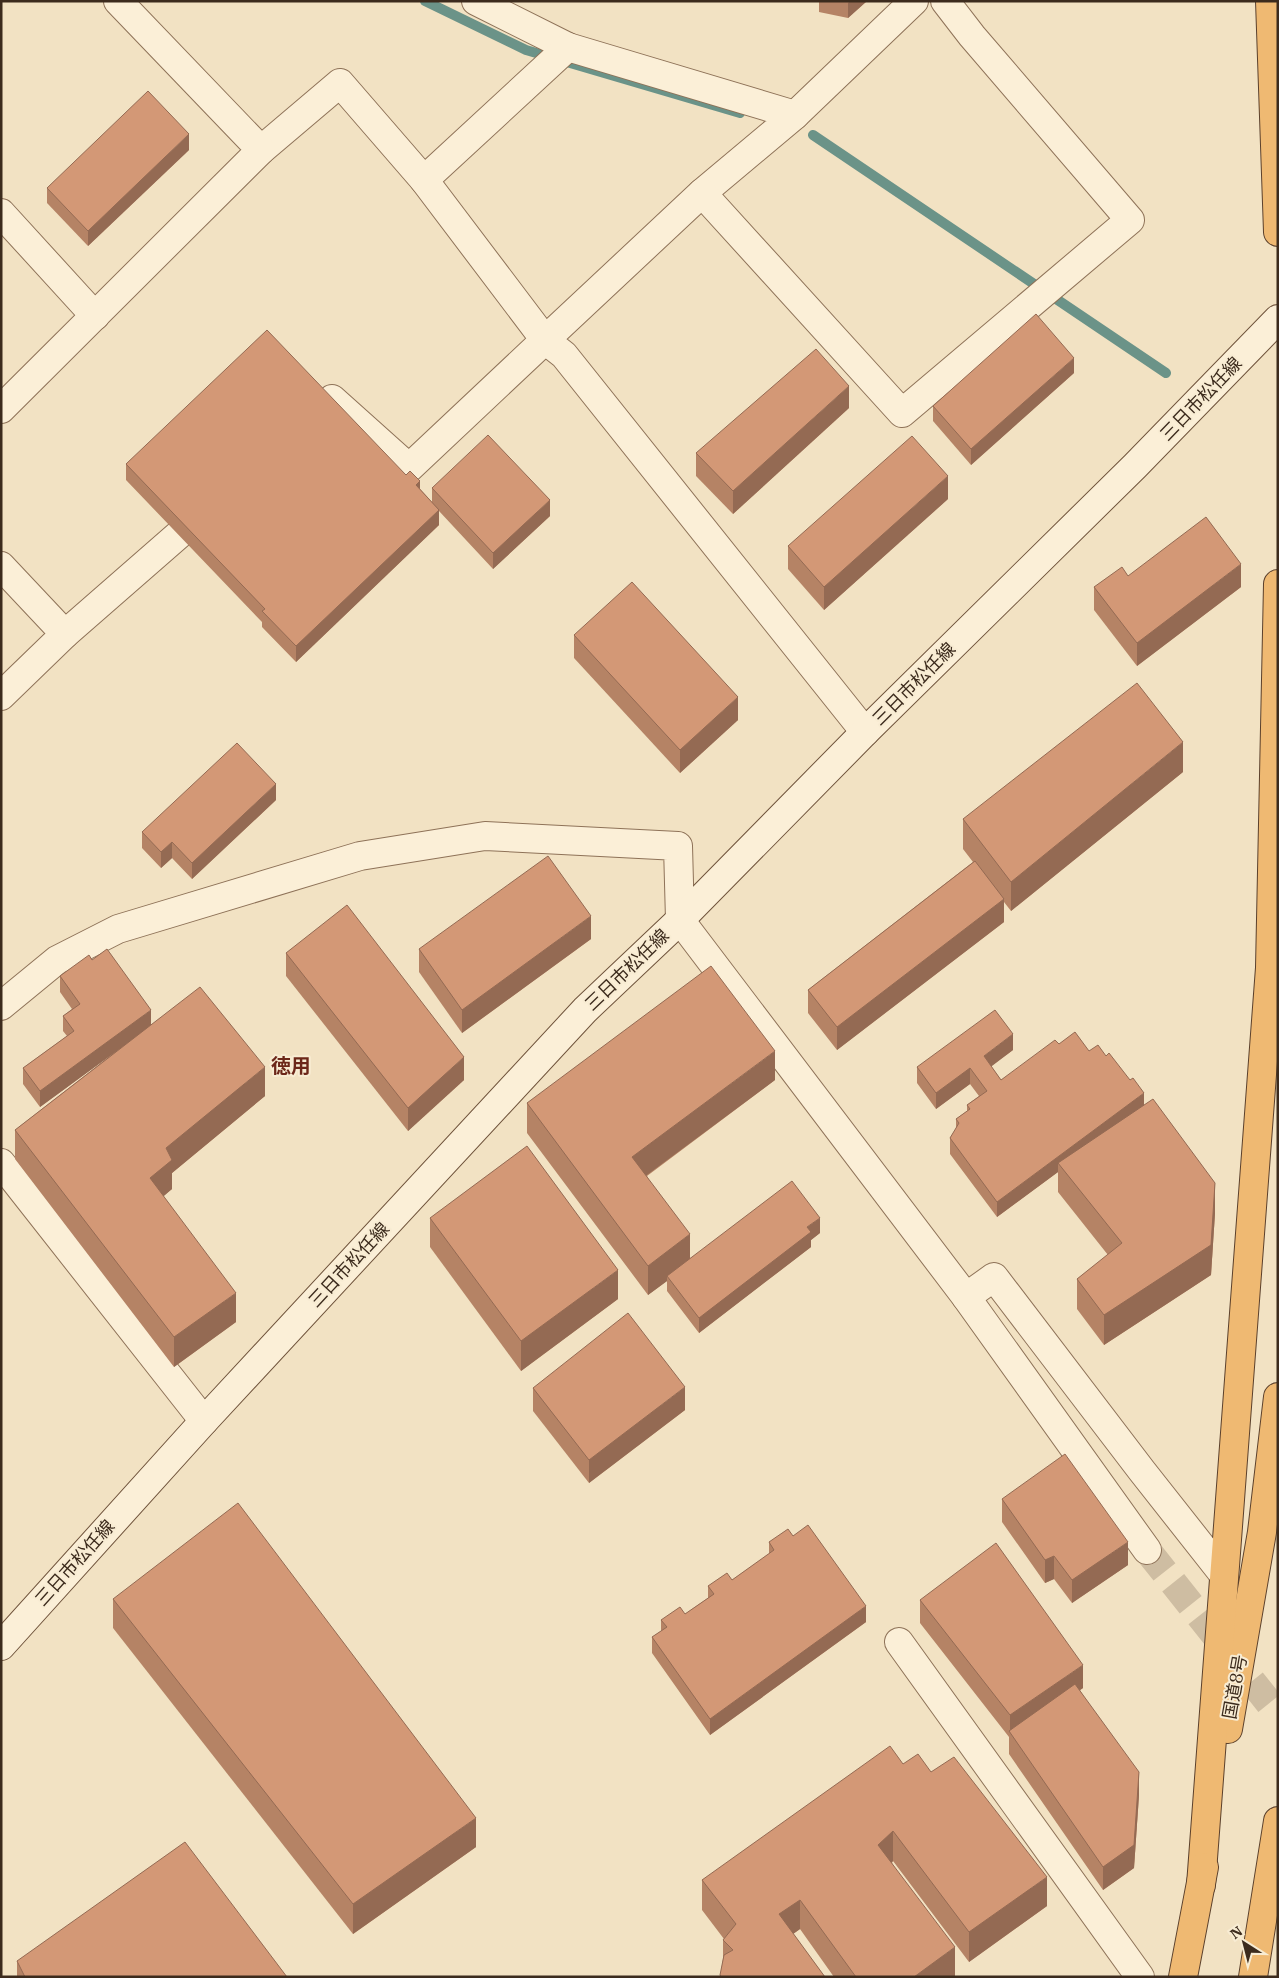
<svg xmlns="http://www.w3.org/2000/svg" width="1279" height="1978" font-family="'IBM Plex Serif','Noto Sans JP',serif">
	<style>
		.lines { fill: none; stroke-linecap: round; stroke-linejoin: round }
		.stream { stroke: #6b9388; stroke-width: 10 }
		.minor-tunnel { stroke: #cebda2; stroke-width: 28; stroke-dasharray: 28 14; stroke-linecap: butt }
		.minor-casing { stroke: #8e7258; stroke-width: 30 }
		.tertiary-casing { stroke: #8e7258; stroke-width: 30 }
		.secondary-casing { stroke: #6f533b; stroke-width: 30 }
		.trunk-casing { stroke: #5b402c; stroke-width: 30 }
		.minor { stroke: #fbefd7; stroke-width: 28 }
		.tertiary { stroke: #fbefd7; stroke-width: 28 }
		.secondary { stroke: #fbefd7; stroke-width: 28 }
		.trunk { stroke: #efb972; stroke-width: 28 }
		.wall { fill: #b58365 }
		.shaded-wall { fill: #946a53 }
		.building { fill: #d39876; stroke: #946a53 }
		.labels { text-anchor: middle; stroke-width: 4; stroke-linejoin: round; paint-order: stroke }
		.street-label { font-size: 18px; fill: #3c2b1d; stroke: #f8ecd3 }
		.quarter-label { font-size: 20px; font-weight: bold; fill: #6c2719; stroke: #f8ecd3 }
	</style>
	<rect width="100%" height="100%" fill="#f2e2c3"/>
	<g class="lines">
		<g class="stream">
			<path d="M425,1l101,49 214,63"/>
			<path d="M813,135l353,238"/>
		</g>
		<path class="minor-tunnel" d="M1147,1550l131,164"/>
		<defs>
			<g id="minor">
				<path d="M476,1l92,46 227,68 -93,78 -157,147 19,15 301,377"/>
				<path d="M795,115l119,-114"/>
				<path d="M261,150l79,-67 84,97 121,160 -136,128 -77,-69 -16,14"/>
				<path d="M424,180l144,-133"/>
				<path d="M702,193l200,220 228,-193 -158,-184 -27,-35"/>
				<path d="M1,213l94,103"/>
				<path d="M1,409l260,-259 -143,-149"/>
				<path d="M1,566l64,68 -64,62"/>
				<path d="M65,634l142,-124"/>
				<path d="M680,920l286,377 181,253"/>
				<path d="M1,1163l203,258"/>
				<path d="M966,1297l28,-20 148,194 82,104"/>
				<path d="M899,1642l241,335"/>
			</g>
			<path id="tertiary" d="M1,1006l56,-46 61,-31 242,-73 125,-20 193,10 2,74"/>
			<path id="secondary" d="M1,1646l203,-225 381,-411 95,-90 185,-188 270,-266 143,-147"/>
			<g id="trunk">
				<path d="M1270,1l8,231"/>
				<path d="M1228,1729l34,-197 16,-135"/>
				<path d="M1201,1885l69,-917 8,-384"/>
				<path d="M1183,1977l21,-110"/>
				<path d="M1253,1977l25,-156"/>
			</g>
		</defs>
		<use href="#minor" class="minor-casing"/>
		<use href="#tertiary" class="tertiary-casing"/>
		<use href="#secondary" class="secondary-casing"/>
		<use href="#trunk" class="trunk-casing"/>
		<use href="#minor" class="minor"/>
		<use href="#tertiary" class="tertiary"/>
		<use href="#secondary" class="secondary"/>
		<use href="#trunk" class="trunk"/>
	</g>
	<g class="wall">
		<path d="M819,1h48l-19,17 -29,-6z"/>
		<path d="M189,150l-101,96 -41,-43v-15z"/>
		<path d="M1074,373l-103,92 -38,-44v-15z"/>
		<path d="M849,408l-116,106 -37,-38v-23z"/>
		<path d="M126,464l294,25 12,13v-14l118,28 -57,53 -54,-58v14l-143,137 -34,-35v-5l-136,-142z"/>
		<path d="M948,499l-124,111 -36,-41v-23z"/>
		<path d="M1128,576l113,11 -104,79 -43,-56v-23z"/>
		<path d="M574,635l164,85 -58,53 -106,-115z"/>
		<path d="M1183,772l-172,139 -7,-9v20l-167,128 -29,-37v-23l165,-128 -10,-13v-30z"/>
		<path d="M276,800l-84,79 -20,-21 -11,10 -19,-20v-16z"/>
		<path d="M591,939l-129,94 -43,-61v-23z"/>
		<path d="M286,953l178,127 -56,51 -122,-155z"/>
		<path d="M92,960l59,65 114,71 -93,77v16l-9,7 73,126 -62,45 -159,-208v-29l100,-78 -75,55 -17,-23v-16l44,-32 -4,-5v-15l9,-7 -12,-17v-16z"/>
		<path d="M1059,1044l47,12 38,49 71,108 -4,62 -107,70 -27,-36v-30l31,-24 -50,-63v-20l-61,45 -47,-63v-16l6,-9v-10l11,-8v-6l12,-9 -9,-12 -34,25 -19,-26v-16l96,-17 -22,16 10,14z"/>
		<path d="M775,1080l-128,96 43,82 130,-25 -9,7v7l-112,86 -32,-42v-10l-19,14 -121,-162v-30z"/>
		<path d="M430,1218l188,81 -97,72 -91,-124z"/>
		<path d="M533,1388l152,22 -96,73 -56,-72z"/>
		<path d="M1002,1499l126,66 -56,38 -18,-24 -9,4 -43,-61z"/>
		<path d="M793,1536l73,86 -156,113 -58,-82v-16l9,-6v-11l24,-6 23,-16v-12l24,-6 37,-26v-12z"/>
		<path d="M113,1599l363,248 -123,87 -240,-306z"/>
		<path d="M920,1600l163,88 -3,2 59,105 -5,73 -31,22 -94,-136v-17l-89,-114z"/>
		<path d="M903,1764l28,8 116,134 -78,56 -76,-101 -1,2 63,114h-121l-34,-48 -7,5 32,43h-105l3,-18v-19l1,-1 -22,-29v-30z"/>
		<path d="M17,1961l270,16h-270z"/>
	</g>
	<g class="shaded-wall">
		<path d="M850,1h17l-19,17v-15z"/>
		<path d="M189,134v16l-101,96v-15z"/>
		<path d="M1074,358v15l-103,92v-16z"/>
		<path d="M849,386v22l-116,106v-23z"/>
		<path d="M948,476v23l-124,111v-23z"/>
		<path d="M420,481v16l-4,-12z"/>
		<path d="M550,500v16l-57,53v-16z"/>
		<path d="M439,510v15l-143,137v-16z"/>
		<path d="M1241,564v23l-104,79v-23z"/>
		<path d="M738,697v23l-58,53v-23z"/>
		<path d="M1183,742v30l-172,139v-29z"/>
		<path d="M276,784v16l-84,79v-16z"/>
		<path d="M172,842v16l-11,10v-16z"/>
		<path d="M1004,899v23l-167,128v-23z"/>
		<path d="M591,916v23l-129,94v-23z"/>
		<path d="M151,1010v16l-111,81v-16z"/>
		<path d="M1013,1034v16l-29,22v-16z"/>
		<path d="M775,1051v29l-143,106v-29z"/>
		<path d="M464,1057v23l-56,51v-23z"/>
		<path d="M265,1067v29l-93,77v16l-22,19v-30l16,-30z"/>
		<path d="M970,1068v16l-34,25v-16z"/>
		<path d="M1144,1093v16l-86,54v9l-61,45v-15z"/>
		<path d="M1215,1183v30l-4,62 -107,70v-30z"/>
		<path d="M820,1218v15l-9,7v7l-112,86v-15l108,-91z"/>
		<path d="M690,1234v30l-23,12v5l-19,14v-29z"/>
		<path d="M618,1270v29l-97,72v-30z"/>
		<path d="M236,1293v29l-62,45v-30z"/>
		<path d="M685,1387v23l-96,73v-23z"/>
		<path d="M1128,1542v23l-56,38v-23z"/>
		<path d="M1054,1556v23l-9,4v-23z"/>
		<path d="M866,1606v16l-156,113v-16z"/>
		<path d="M1083,1665v23l-70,48 -3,-4v-17z"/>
		<path d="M1139,1772v23l-5,73 -31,22v-23z"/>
		<path d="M476,1818v29l-123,87v-30z"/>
		<path d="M893,1831v30l-15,13v-29z"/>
		<path d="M1047,1877v29l-78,56v-30z"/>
		<path d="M800,1900v29l-21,15v-30z"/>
		<path d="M955,1947v30h-41z"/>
	</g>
	<g class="building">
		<path d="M148,91l41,43 -101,97 -41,-43z"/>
		<path d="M1036,314l38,44 -103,91 -38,-43z"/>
		<path d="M267,330l139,145 4,-4 10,10 -4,4 23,25 -143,136 -34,-35 3,-2 -139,-145z"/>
		<path d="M816,349l33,37 -116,105 -37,-38z"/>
		<path d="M488,435l62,65 -57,53 -61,-65z"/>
		<path d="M912,436l36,40 -124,111 -36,-41z"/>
		<path d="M1206,517l35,47 -104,79 -43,-56 28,-20 6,9z"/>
		<path d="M632,582l106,115 -58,53 -106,-115z"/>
		<path d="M1137,683l46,59 -172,140 -48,-63z"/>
		<path d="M237,743l39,41 -84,79 -20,-21 -11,10 -19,-20z"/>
		<path d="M548,856l43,60 -129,94 -43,-61z"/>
		<path d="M975,861l29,38 -167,128 -29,-37z"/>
		<path d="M347,905l117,152 -56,51 -122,-155z"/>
		<path d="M107,949l44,61 -111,81 -17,-23 51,-37 -11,-15 17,-12 -20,-28 29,-21 3,5z"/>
		<path d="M711,966l64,85 -143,106 58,77 -42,32 -121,-163z"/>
		<path d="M200,987l65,80 -99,81 6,12 -22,18 86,115 -62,44 -159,-207z"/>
		<path d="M995,1010l18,24 -29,22 17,24 54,-40 4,4 16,-12 14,19 9,-6 8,11 3,-3 21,27 3,-2 11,15 -147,109 -47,-64 9,-15 -3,-4 14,-10 -3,-4 20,-14 -17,-23 -34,25 -19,-26z"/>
		<path d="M1153,1099l62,84 -4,62 -107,70 -27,-36 45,-36 -64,-80z"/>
		<path d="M527,1146l91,124 -97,71 -91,-123z"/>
		<path d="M792,1181l28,37 -13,9 4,5 -112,86 -32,-42z"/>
		<path d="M628,1313l57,74 -96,73 -56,-72z"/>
		<path d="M1065,1454l63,88 -56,38 -18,-24 -9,4 -43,-61z"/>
		<path d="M238,1503l238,315 -123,86 -240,-305z"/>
		<path d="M808,1525l58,81 -156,113 -58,-82 15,-10 -6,-7 19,-13 5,7 29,-20 -6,-8 19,-13 5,7 42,-30 -5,-8 19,-13 5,7z"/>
		<path d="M996,1543l87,122 -73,50 -90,-115z"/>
		<path d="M1075,1684l64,88 -5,73 -31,22 -94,-136z"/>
		<path d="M890,1746l13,18 15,-10 13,18 23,-15 93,120 -78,55 -76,-101 -15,14 77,102 -41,30h-58l-56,-77 -21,14 46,63h-104l-1,-2 4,-20 9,-5 -10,-10 13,-16 -34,-44z"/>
		<path d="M185,1842l102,135h-262l-8,-16z"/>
	</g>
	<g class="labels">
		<g class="street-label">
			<text transform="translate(1201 399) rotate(-46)" y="6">三日市松任線</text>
			<text transform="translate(914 684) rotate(-45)" y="6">三日市松任線</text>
			<text transform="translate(627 970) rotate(-44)" y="6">三日市松任線</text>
			<text transform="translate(349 1265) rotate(-47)" y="6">三日市松任線</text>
			<text transform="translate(75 1563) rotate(-48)" y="6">三日市松任線</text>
			<text transform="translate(1235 1687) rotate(-80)" y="6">国道8号</text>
		</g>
		<g class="quarter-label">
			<text x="291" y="1073">徳用</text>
		</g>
	</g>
	<rect width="1279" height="1978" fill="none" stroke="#3c2b1d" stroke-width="5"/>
	<g transform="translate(1244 1943) rotate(324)" stroke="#f8ecd3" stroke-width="4" paint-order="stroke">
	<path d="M0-4L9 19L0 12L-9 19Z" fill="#3c2b1d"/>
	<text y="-8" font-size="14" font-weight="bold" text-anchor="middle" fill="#3c2b1d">N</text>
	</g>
</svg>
